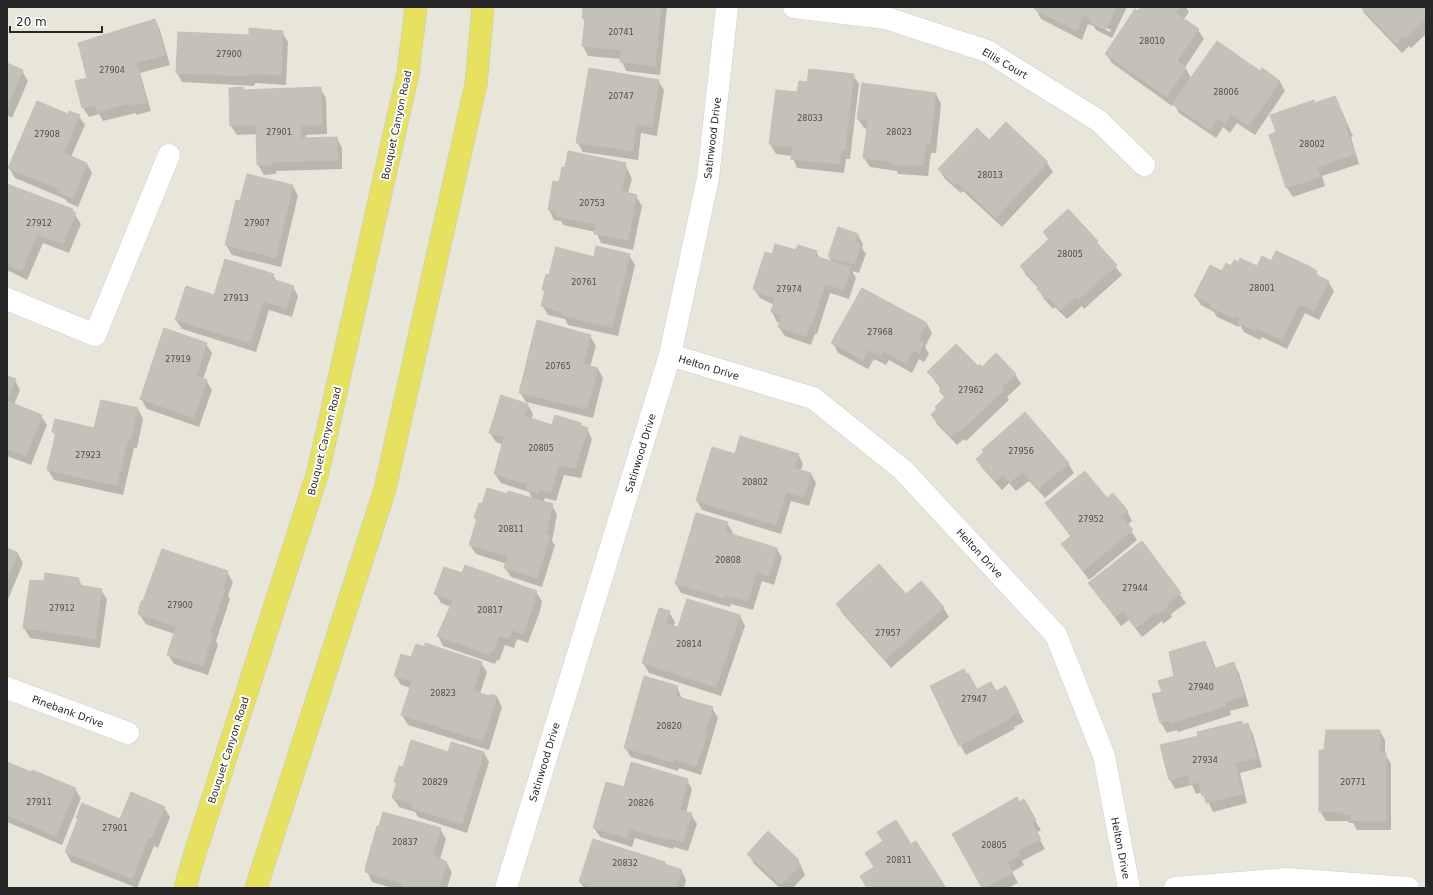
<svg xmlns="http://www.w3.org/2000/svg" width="1433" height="895" font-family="'DejaVu Sans',sans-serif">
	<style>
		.shadow { fill: #0003; fill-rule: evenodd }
		.building { fill: #c4c1b8; stroke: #c3c1b3 }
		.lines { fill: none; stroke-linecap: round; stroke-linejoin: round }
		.street-casing { stroke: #cecedf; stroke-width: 23 }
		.primary-casing { stroke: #c7c7c7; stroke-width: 23 }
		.street { stroke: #fff; stroke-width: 22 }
		.primary { stroke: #e6e260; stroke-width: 22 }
		.labels { text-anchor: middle; stroke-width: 4; stroke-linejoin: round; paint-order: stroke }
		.number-label { font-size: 8px; fill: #4e4e4b }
		.street-label { font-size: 10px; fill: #272727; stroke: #fff }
	</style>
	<rect width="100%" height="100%" fill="#e8e5d9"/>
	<g class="shadow">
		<path d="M584,7h83l-7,68 -34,-4 -5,-12 -33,-3 -5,-10 2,-24 -2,-4z"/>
		<path d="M1037,7h90l-15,31 -16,-8 -2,-4 -6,-2 -6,16 -41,-21 -5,-10zM1091,20l20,10 -1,2 -19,-10z"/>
		<path d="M1142,7h44l3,5 -6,8 15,10 6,9 -19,28 6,11 70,-5 1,-3 18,12 5,9 -30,44 -18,-12 -7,10 -7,-6 -7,11 -37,-25 -5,-9 -2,2 -60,-43 -6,-9z"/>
		<path d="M1361,7h65v27l-15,14 -2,-2 -7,7 -38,-40z"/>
		<path d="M155,20l5,10 10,35 -30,8 11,38 -14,4 -2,-2 -32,8 -4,-7 -10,3 -6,-9 6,-30z"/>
		<path d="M282,32l6,10 -2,43 -31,-2 -1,3 -72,-4 -5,-9 73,-36z"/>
		<path d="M7,64l15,7 6,10 -16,37 -5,-3z"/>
		<path d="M853,75l6,9 -9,75h-4l-2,14 -47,-5 -5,-12 -16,-2 -6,-10 28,-51 10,-10z"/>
		<path d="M658,81l6,9 -7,46 -16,-3 -3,27 -55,-8 -6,-10z"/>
		<path d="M242,88l1,3 77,-3 6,10 1,36 -21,1v4l31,-1 5,10v21l-66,2v3l-12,1 -6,-10 -1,-31 -20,1 -6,-9z"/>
		<path d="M936,94l5,10 -5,49h-5l-3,23 -30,-2 -1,-3 -27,-4 -6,-9 4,-29 -4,-1 -6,-9z"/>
		<path d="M1335,98l18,38 -2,1 8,27 -37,12 3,10 -32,11 -6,-9 -17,-53z"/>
		<path d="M68,115l11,1 6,9 -14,32 16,7 5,9 -14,34 -11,-5 -2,-3 -50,-21 -6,-10z"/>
		<path d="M989,141l58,22 6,9 -51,55 -39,-36 -2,2 -16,-14 -6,-10z"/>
		<path d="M625,164l7,15 -4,14 8,3 6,10 -9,44 -32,-7 -5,-11 -33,-7 -2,-4 -7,-1 -5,-10 11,-27z"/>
		<path d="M7,185l65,25 9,14 -12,29 -26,-10 -16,37 -20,-10z"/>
		<path d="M293,186l5,10 -17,71 -49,-12 -6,-10 15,-43z"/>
		<path d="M1068,210l29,32 25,33 -38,34 -2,-3 -15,13 -12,-12 -2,2 -9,-10 -5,-10 -13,-14 -5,-9 28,-25 -5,-9z"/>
		<path d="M858,235l5,9 -1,4 4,6 -7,19 -7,-2 4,7 -7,21 -19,-6 -13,41h-2l-4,11 -26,-9 -6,-9 1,-4 -3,-1 -5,-10 2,-7 -14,-7 -6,-9 18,-33 25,-4h19l4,6 13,5 -4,-6z"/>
		<path d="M629,255l6,10 -17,71 -50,-11 -3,-6 -17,-4 -6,-10 3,-12 -2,-3 7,-14 45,-18zM548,306l19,5v2l-19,-5z"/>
		<path d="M1272,262l44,10 3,5 9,4 6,10 -15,29 -14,-7 -18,36 -25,-12 -2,3 -16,-8 -4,-7 -1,2 -22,-10 -3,-5 -13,-7 -6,-9 27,-24 9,-4 27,-1z"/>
		<path d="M273,275l4,7 16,5 5,9 -6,21 -23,-7 -13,42 -74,-23 -6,-9 39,-24z"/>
		<path d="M927,324l5,9 -7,14 4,7 -5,8 -5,-3 -7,14 -23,-13 -3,5 -12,-6 -6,10 -30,-16 -5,-10z"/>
		<path d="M590,336l6,10 -6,21 8,2 5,9 -10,40 -67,-16 7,12 -2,6 22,7 28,-3 2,4 4,1 5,10 -11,39 -17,-3 -8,26 -11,-3 -2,5 9,2 5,10 -5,26 3,4 -13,42 -31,-10 -6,-9 2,-4 -31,-10 -6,-9 7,-24 -2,-3 8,-12 24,-11 26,5 -4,-8 -28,-9 -6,-9 8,-29 -7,-3 -6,-9 37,-29 -7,-12z"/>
		<path d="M206,344l6,9 -9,26 3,1 6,10 -13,37 -52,-18 -6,-10z"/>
		<path d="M978,368l37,6 6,10 -14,13 2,3 -43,41 -2,-2 -7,6 -20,-21 -5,-9 6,-6 -2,-2 9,-8 -5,-8 1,-2 -13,-17z"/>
		<path d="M7,377l8,3 5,10 -6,15 27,11 6,9 -16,40 -24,-9z"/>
		<path d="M138,409l5,10 -6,29h-3l-11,47 -69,-15 -6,-10 8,-34 -3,-4 42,-3z"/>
		<path d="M798,454l5,10 -2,7 10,3 5,9 -7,23 -18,-5 -10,33 -79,-24 -5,-9 39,-46z"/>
		<path d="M977,460l91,3 6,10 -29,25 -16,-17 -13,10 -7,-8 -7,7 -19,-21z"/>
		<path d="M1106,499l21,12 5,10 -5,4 10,15 -48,40 -26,-36 8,-7 -24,-34z"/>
		<path d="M727,523l6,10 -1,2 45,14 5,9 -8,27 -12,-4 -9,29 -22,-6 -1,3 -49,-14 -5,-9z"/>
		<path d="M1142,543l44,60 -15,11 1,3 -9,7 -1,-3 -20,16 -13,-17 -8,6 -31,-43z"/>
		<path d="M7,549l11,5 5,9 -16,39z"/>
		<path d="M227,572l6,10 -5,14 2,3 -14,42 2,4 -10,30 -34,-11 -6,-10 7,-20 -27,-9 -3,-2 -6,-9z"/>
		<path d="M78,579l5,8 18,3 6,9 -7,49 -70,-10 -6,-10 21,-45z"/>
		<path d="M536,592l6,9 -2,10 -12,32 -11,-4 -3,9 -9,-3 -6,16 -2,-1 -2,4 -52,-18 -5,-10 13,-29 -10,-4 -5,-9z"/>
		<path d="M906,596l37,11 6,10 -58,51 -49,-55 -5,-9z"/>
		<path d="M688,600l52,16 5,10 -24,70 -72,-23 -6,-10 26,-51 6,10 -2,5 6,2z"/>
		<path d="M1205,642l5,10 6,17 17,-6 6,10 10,33 -19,5 1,4 -53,17 -1,-2 -10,3 -6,-10 -8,-28 10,-3 12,-15 -5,-18z"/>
		<path d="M425,648l56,15 6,9 -7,22 11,4 6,-1 5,10 -13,43 -81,-25 -6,-10 9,-27 -10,-3 -6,-10z"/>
		<path d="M966,675l11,15 19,2 15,5 13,25 -10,5 1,2 -49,26 -6,-10z"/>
		<path d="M677,687l5,12 30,9 6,10 -17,57 -22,-7 -1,3 -47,-14 -6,-9z"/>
		<path d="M1241,722l2,4 5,-1 5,9 9,33 -22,6 7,30 -34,9 -10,-20 -7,2 -4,-9 -17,4 -5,-9 29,-43z"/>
		<path d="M1380,731l5,9v14l6,10v66h-34l-4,-7h-4l-1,-2h-22l-6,-10 5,-60z"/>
		<path d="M449,753h35l5,9 -22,71 -49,-16 -3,-5 -16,-5 -6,-9 4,-12 -2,-5 8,-13z"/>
		<path d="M7,765l68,24 6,9 -19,47 -55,-23z"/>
		<path d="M687,780l5,9 -6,24 5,1 6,10 -9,27 -14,-4 -1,2 -38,-11 -3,9 -32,-10 -6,-9 31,-40z"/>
		<path d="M1020,803l9,7 12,20 -5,3 9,16 -23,12 2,4 -12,7 6,11 -10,5h-25z"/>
		<path d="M164,807l6,10 -12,31 -4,-2 -17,42 -66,-26 -5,-10 13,-31 -2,-3 43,3z"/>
		<path d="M440,829l6,10 -6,20 6,3 6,10 -5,16h-55l-20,-6 -6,-13z"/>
		<path d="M749,854l49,6 7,15 -12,13h-13l-26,-24z"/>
		<path d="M665,863l1,3 15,4 5,10 -2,8h-100l-4,-6z"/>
	</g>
	<g class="building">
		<path d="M583,7h78l-6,59 -35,-4 1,-12 -39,-4 3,-28h-3z"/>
		<path d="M1036,7h81l-11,22 -17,-9 1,-2 -7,-3 -6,16 -43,-22z"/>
		<path d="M1141,7h39l-4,6 23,16 -22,32 9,7 -19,29 -62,-43 30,-45 3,2z"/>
		<path d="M1361,7h65v12l-21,20 -2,-2 -7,7z"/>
		<path d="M155,19l10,36 -29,8 11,39 -17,4v-3l-33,9 -2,-7 -13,3 -7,-27 12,-3 -9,-35z"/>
		<path d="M249,28l34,3 -2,44 -31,-1 -1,2 -73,-3 2,-41 71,3z"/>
		<path d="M1217,41l43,30 2,-3 18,13 -31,45 -18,-12 -6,10 -8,-6 -7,12 -38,-26z"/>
		<path d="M7,63l16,7 -16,37z"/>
		<path d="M589,68l70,12 -7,47 -16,-3 -3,27 -57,-8z"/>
		<path d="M809,69l45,5 -9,76h-4l-2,14 -48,-5 2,-15h-2l-1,3 -21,-3 7,-54 21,2 2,-11 8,1z"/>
		<path d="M862,83l74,10 -6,51 -4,-1 -3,23 -17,-2 -1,2 -13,-2v-2l-29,-4 5,-38 -11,-1z"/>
		<path d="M243,87v3l78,-3 1,38 -21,1v12l36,-1 1,23 -67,2v3h-14l-1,-40 -26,1 -1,-38z"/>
		<path d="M1335,96l13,30 -2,1 9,27 -38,13 4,10 -35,11 -17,-53 7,-3 -6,-17 44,-15 1,3z"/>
		<path d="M37,101l31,13 1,-3 11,4 -16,38 23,10 -14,35 -13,-5 1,-3 -53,-22z"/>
		<path d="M1006,122l42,40 -52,56 -39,-36 -2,3 -17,-16 39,-41 12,12z"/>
		<path d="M568,151l58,12 -2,5 3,1 -6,22 16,4 -9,45 -34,-6 2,-10 -40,-8 1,-4 -9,-2 5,-29 6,1 3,-15 3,1z"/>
		<path d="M247,174l46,11 -17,73 -51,-13 11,-45 4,1z"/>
		<path d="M7,184l66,25 -1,2 4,2 -13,31 -26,-10 -15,37 -12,-5v-2l-3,-1z"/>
		<path d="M1068,209l30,32 -2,1 21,23 -39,35 -2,-3 -15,13 -12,-12 -2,2 -10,-11 2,-2 -19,-21 29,-27 -6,-7z"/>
		<path d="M838,227l20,7 -3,8 6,2 -7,20 -26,-7z"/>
		<path d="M775,244l21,6 2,-5 19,6 -2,5 36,11 -7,23 -19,-6 -13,41h-3l-3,11 -28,-9 4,-11 -11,-4 4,-14 -17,-5 1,-2 -6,-2 12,-37 7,2z"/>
		<path d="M596,246l34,8 -18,73 -51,-12 1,-4 -21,-5 4,-16h-3l4,-16 3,1 7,-28 38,10z"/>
		<path d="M1276,251l33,15 8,5 -2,3 14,7 -15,30 -15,-7 -17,36 -26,-12 -1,3 -17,-8 2,-5 -5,-3 -2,3 -23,-11 2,-3 -18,-8 16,-31 12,6 4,-8 5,3 3,-6 5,2 1,-4 17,8 5,-10 9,5z"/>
		<path d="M225,259l49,15 -2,5 22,7 -8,22 -23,-7 -13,42 -75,-23 11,-34 28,9z"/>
		<path d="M862,288l65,35 -9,18 6,2 -5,10 -6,-3 -7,14 -23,-13 -2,5 -13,-6 -5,10 -32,-17z"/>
		<path d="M537,320l54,15 -8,29 15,4 -11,41 -68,-16z"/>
		<path d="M164,328l43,15 -11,33 11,4 -13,38 -54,-19z"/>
		<path d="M956,344l22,22 2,-2 2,3 14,-14 20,21 -14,13 2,3 -44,42 -2,-2 -7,6 -20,-21 6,-7 -2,-1 10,-10 -6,-6 3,-4 -15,-15z"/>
		<path d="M7,376l9,3 -9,22z"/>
		<path d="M501,395l27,9 -4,12 28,9 3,-10 26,8v3l7,2 -13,40 -16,-3 -8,27 -12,-3 -1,4 -12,-4 1,-5 -33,-10 10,-37 -15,-4z"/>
		<path d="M101,400l37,8 -7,31 -3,-1 -11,48 -70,-16 9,-37 -4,-1 3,-13 39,9z"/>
		<path d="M7,401l35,14 -16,41 -19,-7z"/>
		<path d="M1025,412l44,51 -31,26 -15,-17 -13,10 -7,-8 -8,8 -19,-23 8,-7 -2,-2z"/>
		<path d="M740,436l59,18 -5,14 17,5 -7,24 -18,-5 -10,33 -80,-24 16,-54 23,7z"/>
		<path d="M1085,471l22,27 6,-5 15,18 -7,5 12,14 -50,41 -22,-27 10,-8 -26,-33z"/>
		<path d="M487,488l20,6 1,-3 45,13 -7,30 4,1 -13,43 -33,-10 4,-12 -39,-11 8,-26 -3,-1 5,-15 3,1z"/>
		<path d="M696,513l32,9 -3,10 52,16 -8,28 -13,-4 -8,29 -23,-6 -1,3 -49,-14z"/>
		<path d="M1142,541l39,52 -15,12 2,2 -11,8 -1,-3 -20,16 -13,-17 -8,6 -27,-34z"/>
		<path d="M7,548l11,5 -11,27z"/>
		<path d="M162,549l66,22 -5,17 2,1 -15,44 3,1 -10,32 -36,-11 9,-28 -38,-13 3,-13h2z"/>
		<path d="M879,564l27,30 15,-13 23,26 -59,53 -49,-56z"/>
		<path d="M465,565l72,26 -3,9 1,1 -12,33 -11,-4 -3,9 -10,-3 -5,16 -3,-1 -1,4 -53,-19 16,-36 -19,-6 10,-27 18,6z"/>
		<path d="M45,573l34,5 -1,7 24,4 -7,50 -72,-11 7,-48 14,1z"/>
		<path d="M687,599l53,16 -24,72 -74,-24 17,-55 11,3 -4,13 12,3z"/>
		<path d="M1205,641l9,28 20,-7 10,34 -19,6 1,4 -55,17v-3l-11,3 -8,-29 10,-2 -4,-11 16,-5 -5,-24z"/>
		<path d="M425,643l57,19 -9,29 17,5 1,-2 6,2 -14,45 -82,-26 11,-34 -18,-5 7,-22 10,3 5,-13 9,3z"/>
		<path d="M964,669l2,5 2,-1 9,16 14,-7 5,9 10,-5 13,26 -10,5 1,2 -51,27 -29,-60z"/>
		<path d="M644,676l34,10 -3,10 38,11 -8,27 2,1 -11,31 -22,-7 -1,3 -49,-14z"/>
		<path d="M1242,721l1,4 5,-2 9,35 -22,5 8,31 -37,9 -2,-8 -2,1 -3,-14 -9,3 -2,-10 -19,5 -9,-35 38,-9 -1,-4z"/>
		<path d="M1326,730h54v23h6v68h-35v-7h-8v-2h-24v-62h5z"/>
		<path d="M411,740l37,12 3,-10 33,10 -22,72 -51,-16 2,-4 -21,-6 5,-16h-3l5,-16 4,1z"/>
		<path d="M7,762l24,10 1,-2 44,18 -20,48 -49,-21z"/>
		<path d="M631,762l57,17 -8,31 12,3 -9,29 -15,-4v2l-38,-11 -3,9 -34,-10 13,-46 18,5z"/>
		<path d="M131,792l34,15 -13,31 -3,-1 -17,42 -67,-27 13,-33 -2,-1 6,-15 38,16z"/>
		<path d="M1017,797l3,5 4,-3 12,21 -4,3 9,16 -23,12 2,4 -13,7 6,11 -28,15h-3l-30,-54z"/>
		<path d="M383,812l58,16 -8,27 14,7 -8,26h-37l1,-4 -38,-12 1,-3h-1l12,-43 2,1z"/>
		<path d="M896,820l15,24 5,-3 30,47h-79l-7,-12 14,-9 -9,-14 18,-12 -6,-9z"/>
		<path d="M768,831l31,29 -2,2 4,3 -20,20 -34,-31z"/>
		<path d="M593,839l72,23v2l17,6 -6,18h-86l1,-2 -12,-4z"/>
	</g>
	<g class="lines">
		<defs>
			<g id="street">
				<path d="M794,7l92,11 101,33 112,70 45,44"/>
				<path d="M7,299l88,36 74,-180"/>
				<path d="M670,355l143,43 90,72 153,165 48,121 25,132"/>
				<path d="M7,688l121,45"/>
				<path d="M506,888l164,-533 38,-177 19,-171"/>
				<path d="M1175,888l112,-9 121,9"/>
			</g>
			<g id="primary">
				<path d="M185,888l10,-35 123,-381 90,-399 8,-66"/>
				<path d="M256,888l129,-399 91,-405 7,-77"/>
			</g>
		</defs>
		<use href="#street" class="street-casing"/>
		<use href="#primary" class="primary-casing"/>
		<use href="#street" class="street"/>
		<use href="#primary" class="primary"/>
	</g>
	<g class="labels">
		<g class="number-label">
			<text x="621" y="35">20741</text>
			<text x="1152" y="44">28010</text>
			<text x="229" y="57">27900</text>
			<text x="112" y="73">27904</text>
			<text x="1226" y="95">28006</text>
			<text x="621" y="99">20747</text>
			<text x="810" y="121">28033</text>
			<text x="279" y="135">27901</text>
			<text x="899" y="135">28023</text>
			<text x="47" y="137">27908</text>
			<text x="1312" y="147">28002</text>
			<text x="990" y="178">28013</text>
			<text x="592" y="206">20753</text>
			<text x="39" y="226">27912</text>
			<text x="257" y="226">27907</text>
			<text x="1070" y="257">28005</text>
			<text x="584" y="285">20761</text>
			<text x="1262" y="291">28001</text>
			<text x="789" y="292">27974</text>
			<text x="236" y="301">27913</text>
			<text x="880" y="335">27968</text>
			<text x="178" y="362">27919</text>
			<text x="558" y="369">20765</text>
			<text x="971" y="393">27962</text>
			<text x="541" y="451">20805</text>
			<text x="1021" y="454">27956</text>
			<text x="88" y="458">27923</text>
			<text x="755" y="485">20802</text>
			<text x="1091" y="522">27952</text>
			<text x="511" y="532">20811</text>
			<text x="728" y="563">20808</text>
			<text x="1135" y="591">27944</text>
			<text x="180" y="608">27900</text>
			<text x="62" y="611">27912</text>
			<text x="490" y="613">20817</text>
			<text x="888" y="636">27957</text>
			<text x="689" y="647">20814</text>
			<text x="1201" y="690">27940</text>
			<text x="443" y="696">20823</text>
			<text x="974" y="702">27947</text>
			<text x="669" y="729">20820</text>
			<text x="1205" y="763">27934</text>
			<text x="435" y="785">20829</text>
			<text x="1353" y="785">20771</text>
			<text x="39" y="805">27911</text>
			<text x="641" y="806">20826</text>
			<text x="115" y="831">27901</text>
			<text x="405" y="845">20837</text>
			<text x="994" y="848">20805</text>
			<text x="899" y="863">20811</text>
			<text x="625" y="866">20832</text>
		</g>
		<g class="street-label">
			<text transform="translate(1005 63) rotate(30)" y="4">Ellis Court</text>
			<text transform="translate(396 125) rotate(-78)" y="4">Bouquet Canyon Road</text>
			<text transform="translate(712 138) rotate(-83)" y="4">Satinwood Drive</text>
			<text transform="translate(709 367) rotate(17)" y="4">Helton Drive</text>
			<text transform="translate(324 441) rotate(-76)" y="4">Bouquet Canyon Road</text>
			<text transform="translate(640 453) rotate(-73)" y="4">Satinwood Drive</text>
			<text transform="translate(980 553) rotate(47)" y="4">Helton Drive</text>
			<text transform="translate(68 711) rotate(20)" y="4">Pinebank Drive</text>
			<text transform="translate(228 750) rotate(-72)" y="4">Bouquet Canyon Road</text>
			<text transform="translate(544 762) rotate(-73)" y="4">Satinwood Drive</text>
			<text transform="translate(1121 848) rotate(79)" y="4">Helton Drive</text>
		</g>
	</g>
	<rect width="1433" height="895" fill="none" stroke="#272727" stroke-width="16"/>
	<path d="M10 26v6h92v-6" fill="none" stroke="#272727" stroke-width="2"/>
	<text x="16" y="26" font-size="12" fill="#272727" stroke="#ffffff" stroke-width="3" paint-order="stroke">20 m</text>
</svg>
